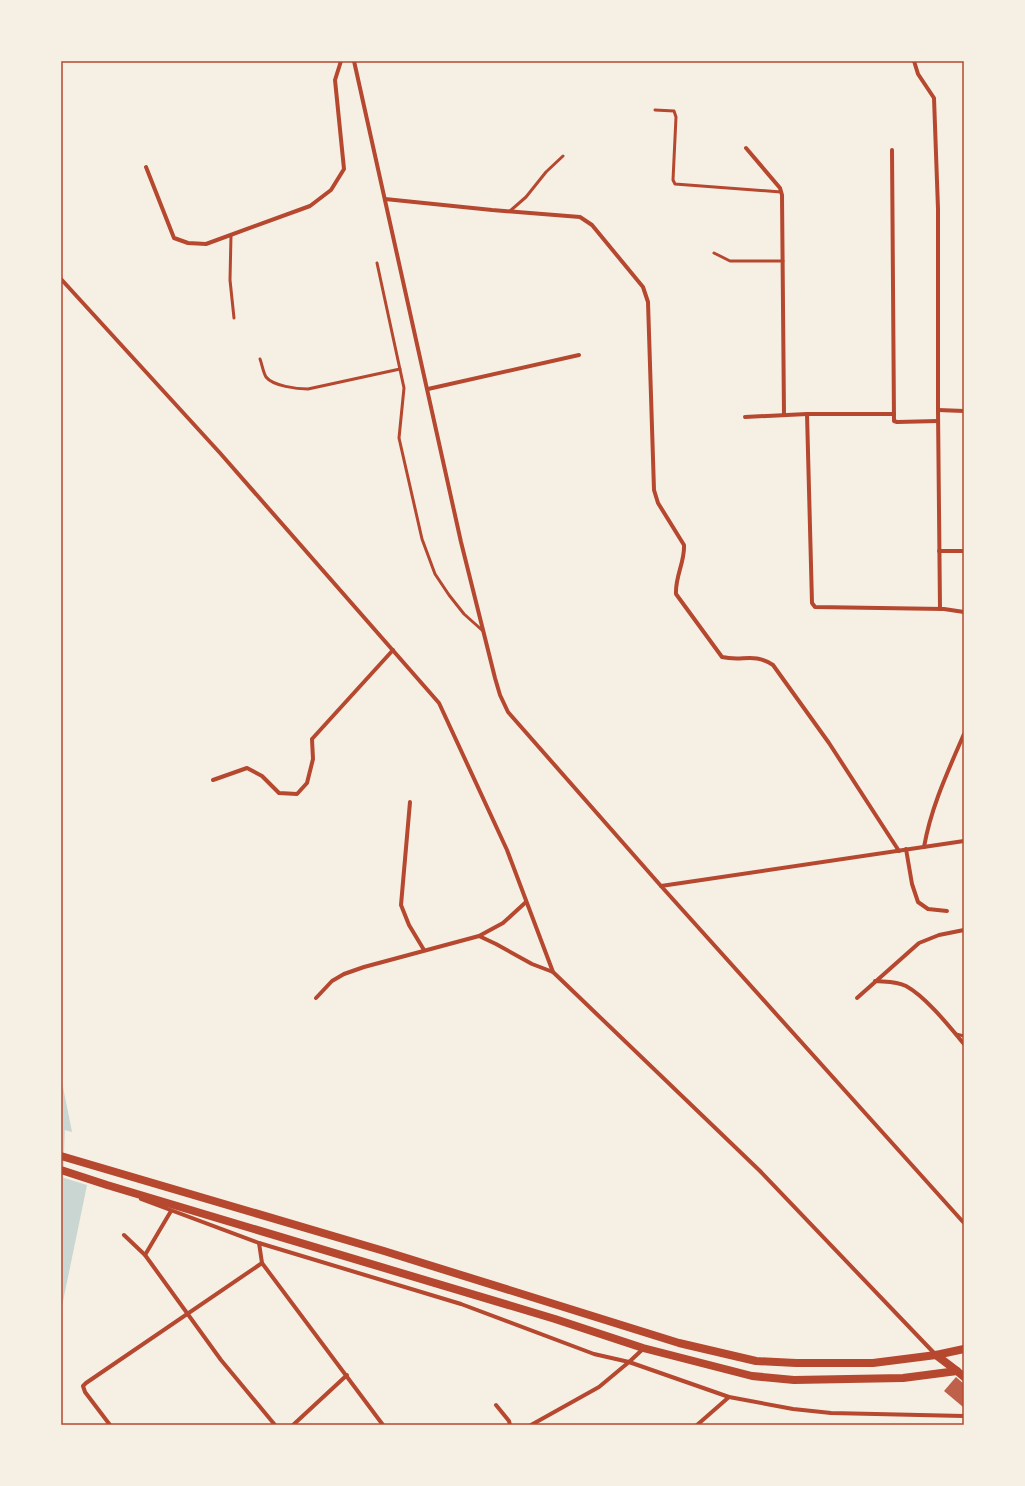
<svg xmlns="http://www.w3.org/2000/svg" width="1025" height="1486" font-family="Cabin,sans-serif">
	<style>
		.water { fill: #c9d6d2 }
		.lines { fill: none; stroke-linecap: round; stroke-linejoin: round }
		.stream { stroke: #c9d6d2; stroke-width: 4 }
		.building { fill: #bf614a }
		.service { stroke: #b5482f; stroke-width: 3 }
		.minor { stroke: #b5482f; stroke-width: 4 }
		.secondary { stroke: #b5482f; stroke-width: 8 }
		.neatline { fill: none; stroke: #b5482f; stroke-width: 1.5 }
	</style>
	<rect width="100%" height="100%" fill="#f6efe4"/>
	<g class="water">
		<path d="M61,1077l11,55 -11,-3z"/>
		<path d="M61,1177l26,8 -26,126z"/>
	</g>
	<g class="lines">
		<path class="stream" d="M61,1183l2,-58"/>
	</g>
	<path class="building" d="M956,1377l8,7 -1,23 -19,-16z"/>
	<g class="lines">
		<g class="service">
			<path d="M655,110l19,1 2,6 -3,63 2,4 106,8"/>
			<path d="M510,211l16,-14 20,-25 17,-16"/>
			<path d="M231,235l-1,45 4,38"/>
			<path d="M714,253l16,8h53"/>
			<path d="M377,263l27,125 -5,50 23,101 13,35 14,21 15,19 19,17"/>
			<path d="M260,359c2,5 3,13 6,18 7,9 31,12 42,12l92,-20"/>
			<path d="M956,1034l8,2"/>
		</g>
		<g class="minor">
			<path d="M354,61l107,481 34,136 5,17 8,17 153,174 303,337"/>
			<path d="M914,61l4,13 16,24 4,111v201l2,199"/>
			<path d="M746,148l34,40 2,7 2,220"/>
			<path d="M892,150l2,271 3,1 41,-1"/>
			<path d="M146,167l28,71 14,5 18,1 104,-38 21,-16 13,-21 -9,-89 6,-19"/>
			<path d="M385,199l107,11 88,7 12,8 51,62 5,15 6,188 4,13 26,42c1,17 -9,31 -8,49l46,63c21,5 31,-5 51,8l56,78 70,108"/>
			<path d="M61,279l159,174 219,250 68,147 46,122 207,199 175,183"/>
			<path d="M428,389l151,-34"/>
			<path d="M938,410l26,1"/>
			<path d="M807,414l5,189 3,4 129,2 20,3"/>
			<path d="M745,417l62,-3h87"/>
			<path d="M939,551h25"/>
			<path d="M213,780l34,-12 15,8 17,17 18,1 10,-11 6,-24 -1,-20 81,-89"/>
			<path d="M410,802l-9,103 8,20 15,25"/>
			<path d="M924,847c7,-40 24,-76 40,-113"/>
			<path d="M906,849l6,35 6,18 10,7 19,2"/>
			<path d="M661,886l303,-45"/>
			<path d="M479,936l17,8 36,20 21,8"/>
			<path d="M875,981c10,1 21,0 31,5 20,11 43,40 58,58"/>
			<path d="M316,998l16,-17 12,-7 20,-7 115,-31 24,-13 23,-21"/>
			<path d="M857,998l62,-55 20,-8 25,-5"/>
			<path d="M141,1199l118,44 202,61 133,50 35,8 100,35 64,12 38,4 133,3"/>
			<path d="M124,1235l21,20 76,105 54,65"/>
			<path d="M259,1243l3,20"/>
			<path d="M145,1255l26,-44"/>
			<path d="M496,1405l13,16 1,4"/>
			<path d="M110,1425l-25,-33 -2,-6 3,-3 176,-120 121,162"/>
			<path d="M293,1425l54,-50"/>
			<path d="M531,1425l68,-38 30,-25 14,-13"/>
			<path d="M697,1425l32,-28"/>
		</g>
		<g class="secondary">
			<path d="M61,1156l323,95 295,92 77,18 40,2h77l63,-8 28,-6"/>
			<path d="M61,1170l46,15 448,134 88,29 109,28 42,4 109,-2 54,-7 7,6"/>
			<path d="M936,1355l21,16"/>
		</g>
	</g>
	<rect width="1025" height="1486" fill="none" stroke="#f6efe4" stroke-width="124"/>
	<rect x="62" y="62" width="901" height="1362" class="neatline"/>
</svg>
